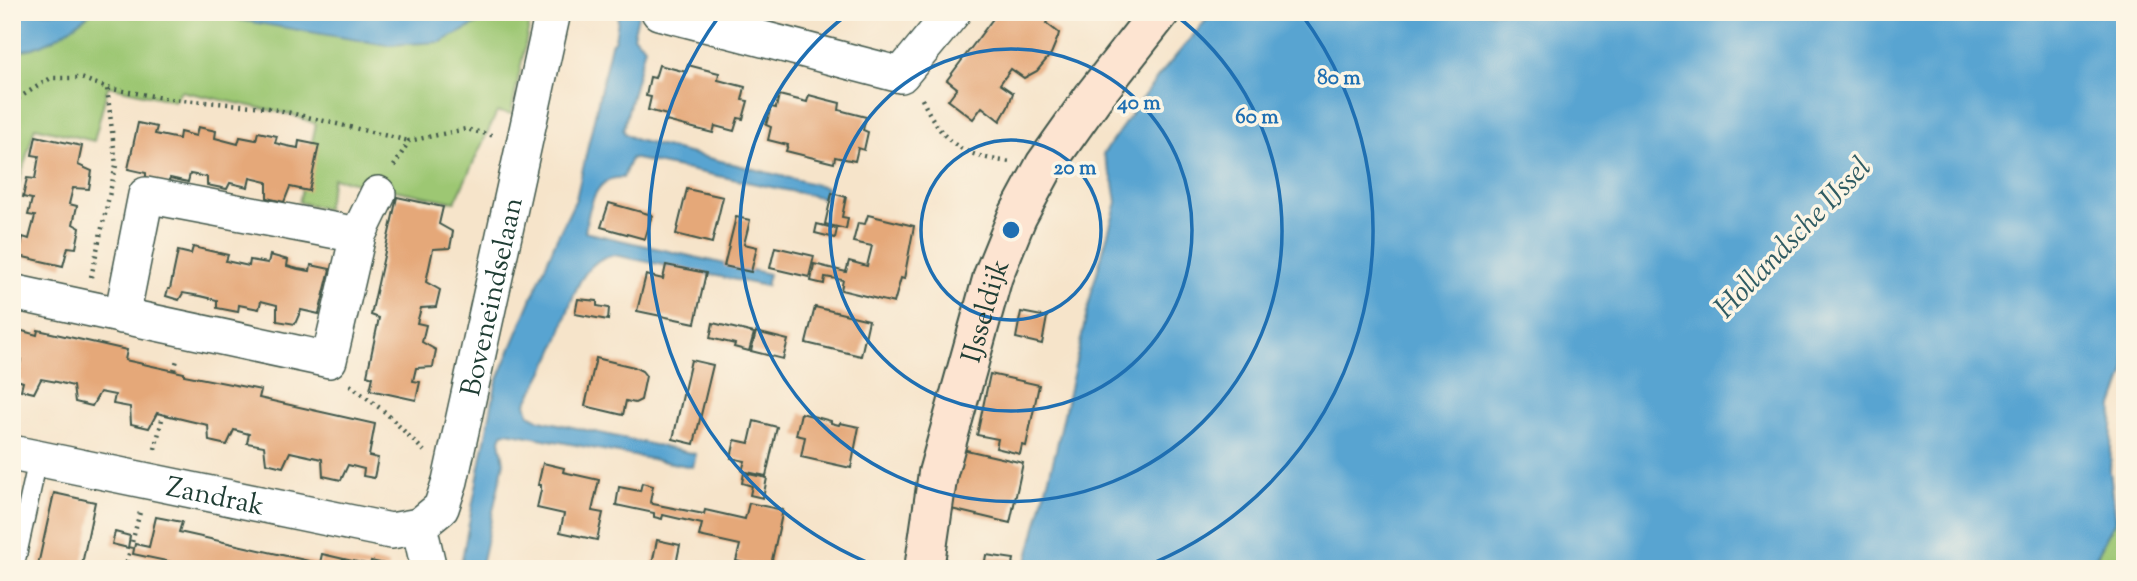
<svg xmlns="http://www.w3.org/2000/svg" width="2137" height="581" font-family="'Sorts Mill Goudy',serif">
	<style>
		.green { fill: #9dc773; stroke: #5e8254; stroke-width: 2 }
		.water { fill: #58a4d1; stroke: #3c7082; stroke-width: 2 }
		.building { fill: #e5a879 }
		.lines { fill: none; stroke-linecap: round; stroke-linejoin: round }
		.lane-casing { stroke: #3f564a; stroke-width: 21 }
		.street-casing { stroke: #3f564a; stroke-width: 38 }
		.secondary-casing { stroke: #3f564a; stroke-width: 42 }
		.path { stroke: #3f564a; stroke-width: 4.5; stroke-dasharray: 2 5; stroke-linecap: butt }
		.lane { stroke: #fff; stroke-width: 18 }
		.street { stroke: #fff; stroke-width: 35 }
		.secondary { stroke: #fde4d1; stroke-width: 38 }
		.ring { fill: none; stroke: #1f6fb2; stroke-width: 3.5 }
		.labels { text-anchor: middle; stroke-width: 7; stroke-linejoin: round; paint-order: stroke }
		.street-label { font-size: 28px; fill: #1f3d34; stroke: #fcf5e5 }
		.water-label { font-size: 30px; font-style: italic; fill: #305c63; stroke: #fcf5e5 }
		.centre { fill: #1f6fb2; stroke: #fcf5e5; stroke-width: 3.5 }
		.ring-label { font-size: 21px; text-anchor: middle; font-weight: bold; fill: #1f6fb2; stroke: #fcf5e5; stroke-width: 7; stroke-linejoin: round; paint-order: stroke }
	</style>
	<rect width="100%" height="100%" fill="#fcf5e5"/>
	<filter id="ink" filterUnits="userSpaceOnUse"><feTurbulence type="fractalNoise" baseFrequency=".0143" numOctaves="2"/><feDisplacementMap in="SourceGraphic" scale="14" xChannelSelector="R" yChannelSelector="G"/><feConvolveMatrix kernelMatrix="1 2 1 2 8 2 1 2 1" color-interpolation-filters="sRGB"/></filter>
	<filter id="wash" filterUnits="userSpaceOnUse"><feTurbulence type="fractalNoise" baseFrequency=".00686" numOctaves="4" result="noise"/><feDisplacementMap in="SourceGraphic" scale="28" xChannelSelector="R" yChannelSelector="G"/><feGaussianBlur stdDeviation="1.57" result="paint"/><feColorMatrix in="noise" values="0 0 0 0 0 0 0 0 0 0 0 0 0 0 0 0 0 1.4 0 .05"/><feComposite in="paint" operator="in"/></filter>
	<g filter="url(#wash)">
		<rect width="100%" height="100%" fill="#f6e4ca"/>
		<g class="green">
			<path d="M12,12h520l-21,102 -14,-2 -42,90 -122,-24 -7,31 -27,-7 17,-78 -23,-9 -108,-23 -4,-1 -7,10 -66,-15 -14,55 -59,-14 -23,80z"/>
			<path d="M2125,506v63h-35l26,-50z"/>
		</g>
		<g class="water">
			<path d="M12,12h80c-28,21 -44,36 -80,40z"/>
			<path d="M193,12h307l-59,30 -54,3z"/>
			<path d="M619,12h20l-6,24 12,11 -22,83 2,4 11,6 190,47 -2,11 -193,-40 -8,20c-29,-3 -35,33 -38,54l184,42 -3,12 -152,-31c-37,5 -45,57 -56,86 -9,21 -20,42 -32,62l3,11 11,6 156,34 -3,13 -186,-35 -5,1 -2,7 4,22 -24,107h-20l36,-185 60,-144 20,-41 35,-155 4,-4z"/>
			<path d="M1213,12h912v360l-12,34 -3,65 6,48 -26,50h-1065l31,-119 37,-164 24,-84 -3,-19 -11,-29 54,-76z"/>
		</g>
		<g id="blocks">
			<g class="building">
				<path d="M998,12h56l-8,11 13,10 -1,4 -7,17 -14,17 -13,7 -13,-9 -11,15 13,9 -5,14 -8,14 -18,-14 -9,12 -25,-19 9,-12 -10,-8z"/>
				<path d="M659,65l27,7 2,-7 15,4 16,4 -1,7 27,7 -3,13 6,1 -5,18 -5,-1 -4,13 -19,-5 -2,7 -47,-12 1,-6 -19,-5 3,-13 -5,-1 4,-19 5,1z"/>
				<path d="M779,95l28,7 2,-7 15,4 16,4 -1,7 27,7 -3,13 5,2 -4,18 -6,-2 -3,13 -20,-4 -1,6 -48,-12 2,-6 -20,-5 3,-13 -5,-2 5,-18 5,1z"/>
				<path d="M138,123l19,4 -2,7 24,5 1,-7 16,4 2,-9 18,4 -1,7 23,6 2,-7 16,3 2,-8 19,4 -2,7 12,3 11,2 1,-7 20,4 -10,46 -19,-4 -6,15 -17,-4v-16l-17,-4 -2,9 -18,-4 -3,6 -20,-4v-8l-17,-3 -2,8 -18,-4 -3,6 -21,-4v-7l-18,-4z"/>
				<path d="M36,136l46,10 -4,19 14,6 -3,18 -16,-1 -4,16 8,2 -4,18 7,4 -4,20 -8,-1 -5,19 -44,-10 4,-19 6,2 6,-23 -7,-1 4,-16 -9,-2 4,-19 8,1 4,-23 -7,-1z"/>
				<path d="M687,189l36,8 -11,46 -36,-9z"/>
				<path d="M832,193l14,4 -4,20 6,1 -2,11 -21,-5z"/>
				<path d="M397,197l46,10 -4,17 14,8 -3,16 -17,1 -7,33 14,8 -4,17 -15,1 -4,15 9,2 -4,17 14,8 -3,17 -17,1 -3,13 7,1 -4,18 -46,-10 3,-13 -6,-2 12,-57 -8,-3z"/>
				<path d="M609,203l43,12 -7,24 -44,-12z"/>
				<path d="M868,215l46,11 -10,53 -3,-1 -7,25 -53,-13 2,-10 -18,-3 -1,7 -13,-3 3,-17 32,8 3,-11 18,5 5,-20 -19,-4 5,-19 7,1z"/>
				<path d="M736,217l14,3 -6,24 13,3 -6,25 -27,-6z"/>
				<path d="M817,224l20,5 -2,9 -20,-5z"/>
				<path d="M193,247l35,8 -2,6 23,5 1,-6 18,3 2,-8 18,5 -1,6 11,3 12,2 1,-6 19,4 -11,45 -18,-4 -6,14 -18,-3v-16l-16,-4 -2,8 -20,-4 -1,7 -21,-4v-8l-17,-4 -17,-3 -4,7 -13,-4 2,-7h2l8,-38 13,3z"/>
				<path d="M775,247l39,9 -5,21 -39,-9z"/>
				<path d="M666,265l40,8 -11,50 -58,-12 9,-36 17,4z"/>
				<path d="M578,299l19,2v5l12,2 -1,12 -33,-6z"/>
				<path d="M815,307l54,13 -8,36 -55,-13z"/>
				<path d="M1021,312l26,5 -5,27 -26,-6z"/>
				<path d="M713,323l41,10 -5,18 -15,-4 1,-3 -25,-6z"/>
				<path d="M15,329l22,6 1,-5 89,20 -2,10 59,13v2l77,15 -2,8 116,26 -6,32 9,2 -4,20 -11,-2 1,-7 -16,-4 -7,15 -18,-4 -1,-17 -32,-7 -7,15 -17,-4 -2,-17 -17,-3 2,-9 -15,-4 -7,15 -18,-4 -1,-16 -18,-4 -33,-8 -8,15 -18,-4 -1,-17 -17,-3 2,-9 -15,-3 -8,14 -17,-4 -2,-16 -16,-4 -16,-3 -7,14 -13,-3 2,-8 -6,-2 4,-21 -9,-2z"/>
				<path d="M756,332l32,8 -5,19 -32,-8z"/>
				<path d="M596,358l38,9 8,4 4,5 -5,24 -6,3 -9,-2 -3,14 -38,-9z"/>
				<path d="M691,360l22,5 -19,79 -21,-5z"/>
				<path d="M990,374l49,11 -13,61 -4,-1 -2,9 -24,-6 2,-9 -21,-4z"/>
				<path d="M801,413l30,8v2l8,2 1,-2 19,4 -8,41 -50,-11 4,-20 -9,-2z"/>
				<path d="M754,421l23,6 -11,49 -24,-5 3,-10 -14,-3 4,-18 14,3z"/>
				<path d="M962,449l61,14 -13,60 -63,-15z"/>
				<path d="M543,463l21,5 -1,4 36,8 -7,31 11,2 -6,27 -37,-8 4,-18 -27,-6 4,-18v-5h-3z"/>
				<path d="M744,473l23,5 -4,20 -13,-3 2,-9 -10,-3z"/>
				<path d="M642,483l11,3 -3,16 3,2 51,10 1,-4 40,9 4,-16 34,7 -13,59 -34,-8 4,-16 -41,-9 3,-12 -39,-9 -1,4 -8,-2v-4l-38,-8 3,-18 21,4z"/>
				<path d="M54,493l41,9 -14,67h-27l-16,-4z"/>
				<path d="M156,517l26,5 -3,10 130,29 11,2 2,-9 48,11 1,-4 18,4 -1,4h-219l2,-7 -38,-8 2,-10 14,3z"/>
				<path d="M115,532l15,4 -2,12 -16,-4z"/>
				<path d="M657,540l23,5 -5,24 -23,-5z"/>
				<path d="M986,555l28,4 -2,10h-54l1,-6 25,4z"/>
			</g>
		</g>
	</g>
	<g filter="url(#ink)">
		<use href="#blocks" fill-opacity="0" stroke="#3f564a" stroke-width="2"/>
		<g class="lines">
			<defs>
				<path id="lane" d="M14,569l24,-110"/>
				<g id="street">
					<path d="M659,12l242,63 52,-63"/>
					<path d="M358,235l20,-41"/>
					<path d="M12,292l317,68 29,-125 -212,-40 -24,121"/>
					<path id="s1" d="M12,453l379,78 28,-5"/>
					<path id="s2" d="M429,569l-10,-43 22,-18 9,-27 103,-469"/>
				</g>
				<g id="secondary">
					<path id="s3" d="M924,569l14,-96 55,-197 24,-59 28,-52 49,-69 66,-84"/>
				</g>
			</defs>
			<use href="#lane" class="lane-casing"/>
			<use href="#street" class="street-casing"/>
			<use href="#secondary" class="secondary-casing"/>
			<g class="path">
				<path d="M922,99c21,45 40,57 89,63"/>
				<path d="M12,102l39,-24h30l26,10 63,11 95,8 144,34"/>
				<path d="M394,166l15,-25 57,-12 29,7"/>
				<path d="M12,169l9,-34 -8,-32"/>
				<path d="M91,277l25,-112 -9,-77"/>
				<path d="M174,370l3,-10"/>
				<path d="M350,385l35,27 39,39"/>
				<path d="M155,449l8,-34"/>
				<path d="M125,569l15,-57"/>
			</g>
			<use href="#lane" class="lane"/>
			<use href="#street" class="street"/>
			<use href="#secondary" class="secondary"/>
		</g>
	</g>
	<g class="ring">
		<circle cx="1011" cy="230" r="90"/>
		<circle cx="1011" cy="230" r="181"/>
		<path d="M1174 14A271 271 0 1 1 848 14"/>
		<path d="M881 568A362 362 0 0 1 720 15M1302 15A362 362 0 0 1 1141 568"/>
	</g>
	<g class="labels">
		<g class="street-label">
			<text dy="10" stroke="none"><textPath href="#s2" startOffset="290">Boveneindselaan</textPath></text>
			<text dy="10" stroke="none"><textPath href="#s3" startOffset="266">IJsseldijk</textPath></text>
			<text dy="10" stroke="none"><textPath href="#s1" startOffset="208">Zandrak</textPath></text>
		</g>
		<g class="water-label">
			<text transform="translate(1792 237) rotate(-46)" y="10">Hollandsche IJssel</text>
		</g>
	</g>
	<circle cx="1011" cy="230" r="10" class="centre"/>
	<g class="ring-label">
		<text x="1339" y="84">80 m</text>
		<text x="1139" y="109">40 m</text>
		<text x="1257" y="123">60 m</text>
		<text x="1075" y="174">20 m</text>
	</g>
	<rect width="2137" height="581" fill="none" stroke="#fcf5e5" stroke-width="42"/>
</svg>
